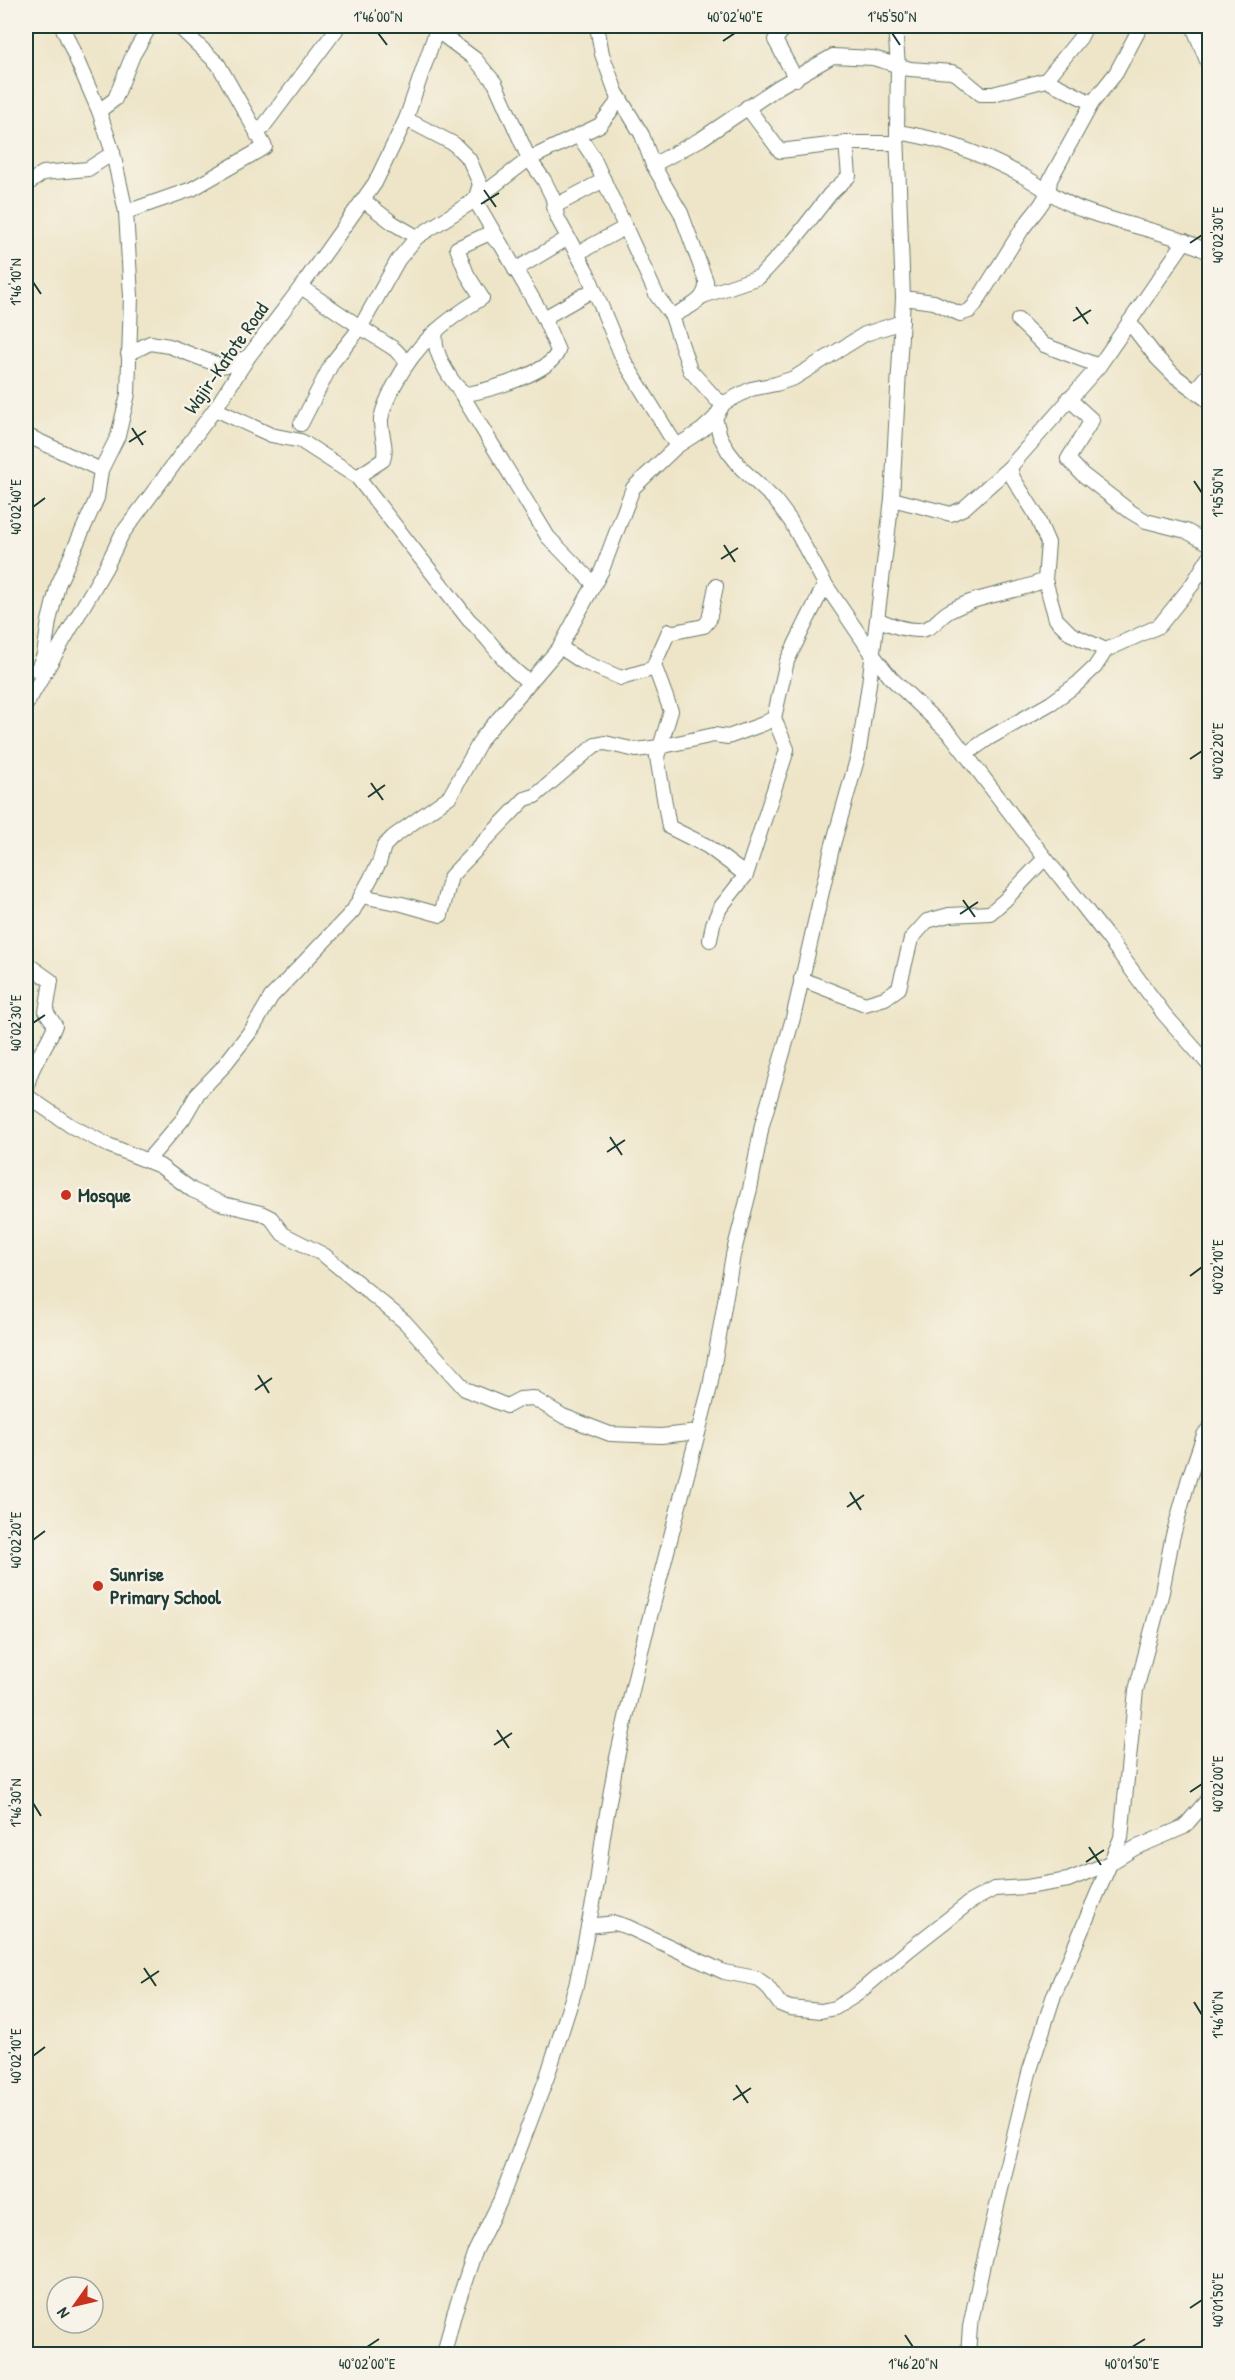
<svg xmlns="http://www.w3.org/2000/svg" width="1235" height="2380" font-family="'Patrick Hand',sans-serif">
	<style>
		.lines { fill: none; stroke-linecap: round; stroke-linejoin: round }
		.minor-casing { stroke: #677868; stroke-width: 16 }
		.minor { stroke: #fff; stroke-width: 14 }
		.ticks { fill: none; stroke: #1f3d34; stroke-width: 2 }
		.poi-dot { fill: #c8321e; stroke: #f7f3e8; stroke-width: 2 }
		.labels { text-anchor: middle; stroke-width: 5; stroke-linejoin: round; paint-order: stroke }
		.street-label { font-size: 20px; fill: #1f3d34; stroke: #f7f3e8 }
		.poi-label { font-size: 20px; font-weight: bold; fill: #1f3d34; stroke: #f7f3e8; text-anchor: start }
		.neatline { fill: none; stroke: #1f3d34; stroke-width: 2 }
		.ticks-label { font-size: 15px; text-anchor: middle; fill: #1f3d34 }
	</style>
	<rect width="100%" height="100%" fill="#f7f3e8"/>
	<filter id="ink" filterUnits="userSpaceOnUse"><feTurbulence type="fractalNoise" baseFrequency=".0167" numOctaves="2"/><feDisplacementMap in="SourceGraphic" scale="12" xChannelSelector="R" yChannelSelector="G"/><feConvolveMatrix kernelMatrix="1 2 1 2 8 2 1 2 1" color-interpolation-filters="sRGB"/></filter>
	<filter id="wash" filterUnits="userSpaceOnUse"><feTurbulence type="fractalNoise" baseFrequency=".008" numOctaves="4" result="noise"/><feDisplacementMap in="SourceGraphic" scale="24" xChannelSelector="R" yChannelSelector="G"/><feGaussianBlur stdDeviation="1.35" result="paint"/><feColorMatrix in="noise" values="0 0 0 0 0 0 0 0 0 0 0 0 0 0 0 0 0 1.4 0 .05"/><feComposite in="paint" operator="in"/></filter>
	<g filter="url(#wash)">
		<rect width="100%" height="100%" fill="#eee5c8"/>
	</g>
	<g filter="url(#ink)">
		<g class="lines">
			<defs>
				<g id="minor">
					<path d="M597,26l5,28 14,38 26,43 11,30 28,48 25,68c2,20 -19,27 -34,35"/>
					<path d="M786,26l-11,14 21,39"/>
					<path d="M1193,26l17,42"/>
					<path d="M436,30l39,29 20,24 34,76 15,21 8,16 6,23 29,53 36,87 46,75 8,12 25,-16 13,-12"/>
					<path d="M1046,80l34,-42 6,-12"/>
					<path d="M747,107l33,44 66,-8"/>
					<path d="M99,111l16,-12 18,-44 17,-29"/>
					<path d="M406,119l48,25 15,15 11,25 -5,16 69,118 14,33c-7,22 -69,39 -91,43 -13,-5 -26,-31 -30,-44 -2,-6 -2,-12 -1,-19"/>
					<path d="M897,132c44,6 87,23 126,44 20,11 38,26 60,34 42,16 87,21 127,43"/>
					<path d="M257,135l79,-105 1,-4"/>
					<path d="M579,136l14,21 64,139 15,20 18,54 26,29 8,4 -9,15 5,18 8,15 14,18 33,31 15,20 35,64 48,71 18,23 60,57 73,96 85,108 55,75 46,52"/>
					<path d="M653,165l48,-26 79,-53 53,-30 40,2 37,11 42,3 5,2 24,20h12l53,-14 46,23"/>
					<path d="M26,185l17,-12 45,-4 25,-16"/>
					<path d="M364,201l29,22 24,14 58,-37 54,-41 71,-34 20,-26"/>
					<path d="M553,207l51,-27"/>
					<path d="M126,212l66,-23 73,-42 -47,-83 -40,-38"/>
					<path d="M578,253l48,-26"/>
					<path d="M515,270l53,-32"/>
					<path d="M301,287c31,21 61,42 92,61 6,4 8,10 14,13"/>
					<path d="M703,296l56,-19 36,-38 35,-45 19,-18 -3,-33h51"/>
					<path d="M903,298l31,4 26,12 9,-3 5,-5c16,-25 31,-50 47,-75 11,-17 28,-30 29,-51l42,-77 24,-30 25,-47"/>
					<path d="M544,318l49,-28"/>
					<path d="M1018,320l26,25 55,21"/>
					<path d="M1129,322l28,36 18,18 35,26"/>
					<path d="M128,354l22,-11 19,3 52,20 12,-2 14,-7"/>
					<path d="M459,390l89,147 46,47"/>
					<path d="M1195,390l15,-18"/>
					<path d="M1068,398l24,22 -24,39 14,15 49,38 15,9 40,10 24,13"/>
					<path d="M724,403l27,-14 25,-5 18,-6 71,-44 37,-12"/>
					<path d="M215,409l56,26 30,6 56,36 112,143c22,19 36,47 61,62"/>
					<path d="M301,424l31,-61 28,-35 38,-68 19,-23"/>
					<path d="M26,435l75,35"/>
					<path d="M1010,467l3,11 22,35 13,30 -3,37 11,39 15,15 35,16"/>
					<path d="M357,477l26,-17c5,-13 -3,-27 -2,-41 2,-12 8,-24 14,-35 21,-40 49,-63 87,-86l-15,-24 -10,-26 33,-15 6,8"/>
					<path d="M892,499l59,15 13,-6 46,-41 89,-101 86,-125"/>
					<path d="M716,586l-7,34 -5,6 -30,6 -5,-1 -15,34 17,46 -14,46 12,70 38,19 39,29"/>
					<path d="M877,619c13,6 26,11 40,11 15,1 21,-12 31,-18 31,-18 65,-18 97,-32"/>
					<path d="M560,647l21,14 40,17 34,-10"/>
					<path d="M37,670l7,-15 5,-34 9,-36 39,-87 4,-28 17,-34 10,-42 3,-98 -5,-84 -13,-59 -14,-42 -37,-85"/>
					<path d="M26,705l80,-138 16,-33 93,-125 34,-53 52,-69 74,-104 31,-64 32,-93"/>
					<path d="M966,754l23,-16 62,-35 26,-19 18,-17 11,-17 53,-24 33,-41 18,-29"/>
					<path d="M361,896l41,8 39,11 10,-39 74,-77 10,-3 60,-51 10,-2 31,7 23,-3 55,-12 14,2 35,-13 11,-6 13,-57 38,-77"/>
					<path d="M710,940l3,-16 7,-16 26,-33 40,-122 1,-4 -13,-31"/>
					<path d="M26,963l25,18 -5,31 9,13c-8,23 -30,45 -28,71l44,30 37,19 52,21 32,24 31,14 38,9 10,5 12,16 41,21 81,67 60,67 42,17 13,-7 13,-1 30,18 47,18 51,2 37,-4"/>
					<path d="M801,979l64,25 20,-6 14,-10 12,-49 16,-18 22,-6 41,-2 15,-13 40,-42"/>
					<path d="M147,1161l36,-42 15,-26 24,-25 31,-40 18,-31 82,-86 26,-48 5,-17 9,-9 57,-41 32,-58 78,-91 42,-77 31,-82 44,-42"/>
					<path d="M588,1926l27,-3 13,4 96,45 32,6 10,7 14,19 10,4 31,3 14,-3 21,-13 54,-46 60,-47 24,-13 33,-2 41,-7 44,-18 23,-14 49,-21 26,-30"/>
					<path d="M444,2354l10,-40 20,-60 26,-53 47,-124 29,-91 21,-103 6,-47 13,-74 25,-111 69,-264 23,-132 17,-66 12,-64 31,-107 39,-170 26,-92 11,-72 23,-185 11,-201 -6,-166 1,-66 -3,-40"/>
					<path d="M968,2354l2,-27 13,-63 46,-191 25,-78 67,-157 15,-148 26,-98 10,-53 17,-61 15,-43 6,-8"/>
				</g>
			</defs>
			<use href="#minor" class="minor-casing"/>
			<use href="#minor" class="minor"/>
		</g>
	</g>
	<path class="ticks" d="M378,33l9,12M892,33l8,12M723,41l12,-8M484,190l12,17M481,204l18,-11M1190,243l12,-8M33,282l8,12M1076,307l12,17M1073,321l18,-11M132,428l11,17M129,442l17,-11M1194,481l8,12M33,507l12,-9M724,545l11,17M721,559l17,-11M1190,759l12,-8M371,783l12,17M368,797l17,-12M963,900l12,17M960,914l18,-12M33,1023l12,-8M610,1137l12,18M607,1152l18,-12M1190,1276l12,-9M258,1375l11,18M255,1390l17,-12M850,1492l11,18M847,1507l17,-12M33,1540l12,-9M497,1730l12,18M494,1745l18,-12M1190,1792l12,-8M33,1803l8,13M1089,1847l12,18M1086,1862l18,-12M144,1968l12,18M141,1983l18,-12M1194,2002l8,13M33,2056l12,-9M736,2085l12,18M733,2100l18,-12M1190,2308l12,-8M905,2335l8,12M367,2347l12,-8M1132,2347l13,-8"/>
	<g class="poi-dot">
		<circle cx="66" cy="1195" r="6"/>
		<circle cx="98" cy="1586" r="6"/>
	</g>
	<g class="labels">
		<g class="street-label">
			<text transform="translate(226 358) rotate(-55)" y="7">Wajir-Katote Road</text>
		</g>
		<g class="poi-label">
			<text x="78" y="1202">Mosque</text>
			<text x="110" y="1581">Sunrise<tspan x="110" dy="23">Primary School</tspan></text>
		</g>
	</g>
	<rect width="1235" height="2380" fill="none" stroke="#f7f3e8" stroke-width="66"/>
	<g transform="translate(75 2305) rotate(236)"><circle r="28" fill="#f7f3e8" stroke="#a1aaa0" stroke-width="1.5"/>
	<path d="M0-4.5L10 22L0 15L-10 22Z" fill="#c8321e"/>
	<text y="-9" font-size="16" font-weight="bold" text-anchor="middle" fill="#1f3d34">N</text>
	</g>
	<rect x="33" y="33" width="1169" height="2314" class="neatline"/>
	<g class="ticks-label">
		<text x="378" y="22">1°46'00"N</text>
		<text x="735" y="22">40°02'40"E</text>
		<text x="892" y="22">1°45'50"N</text>
		<text transform="translate(1218 235) rotate(-90)" y="5">40°02'30"E</text>
		<text transform="translate(16 282) rotate(-90)" y="5">1°46'10"N</text>
		<text transform="translate(1218 493) rotate(-90)" y="5">1°45'50"N</text>
		<text transform="translate(16 507) rotate(-90)" y="5">40°02'40"E</text>
		<text transform="translate(1218 751) rotate(-90)" y="5">40°02'20"E</text>
		<text transform="translate(16 1023) rotate(-90)" y="5">40°02'30"E</text>
		<text transform="translate(1218 1267) rotate(-90)" y="5">40°02'10"E</text>
		<text transform="translate(16 1540) rotate(-90)" y="5">40°02'20"E</text>
		<text transform="translate(1218 1784) rotate(-90)" y="5">40°02'00"E</text>
		<text transform="translate(16 1803) rotate(-90)" y="5">1°46'30"N</text>
		<text transform="translate(1218 2015) rotate(-90)" y="5">1°46'10"N</text>
		<text transform="translate(16 2056) rotate(-90)" y="5">40°02'10"E</text>
		<text transform="translate(1218 2300) rotate(-90)" y="5">40°01'50"E</text>
		<text x="367" y="2369">40°02'00"E</text>
		<text x="913" y="2369">1°46'20"N</text>
		<text x="1132" y="2369">40°01'50"E</text>
	</g>
</svg>
